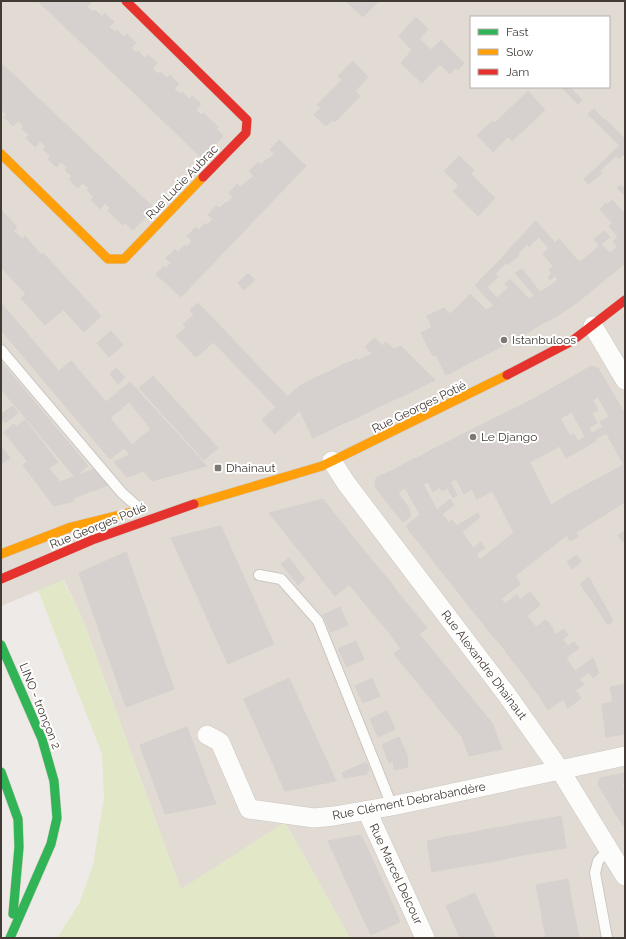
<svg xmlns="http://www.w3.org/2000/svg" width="626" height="939" font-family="Raleway,sans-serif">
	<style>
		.residential { fill: #e2dbd4; fill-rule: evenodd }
		.green { fill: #e1e7c7 }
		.building { fill: #d6d1ce; stroke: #d6d1cd }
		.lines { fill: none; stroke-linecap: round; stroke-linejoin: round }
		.lane-casing { stroke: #cac6c3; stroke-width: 12 }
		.street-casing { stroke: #cac6c3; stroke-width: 20 }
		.fast-casing { stroke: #cec7bf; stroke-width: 10 }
		.slow-casing { stroke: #cec7bf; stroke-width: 10 }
		.jam-casing { stroke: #cec7bf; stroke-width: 10 }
		.lane { stroke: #fcfcfb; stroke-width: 10 }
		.street { stroke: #fcfcfb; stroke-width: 19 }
		.fast { stroke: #30b455; stroke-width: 9 }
		.slow { stroke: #ff9f0a; stroke-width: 9 }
		.jam { stroke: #e5322d; stroke-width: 9 }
		.poi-dot { fill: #7e7873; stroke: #fff; stroke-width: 1.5 }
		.labels { text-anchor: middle; stroke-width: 4; stroke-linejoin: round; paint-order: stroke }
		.street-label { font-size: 12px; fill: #423a34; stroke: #fff }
		.poi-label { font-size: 12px; fill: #423a34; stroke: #fff; text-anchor: start }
	</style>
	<rect width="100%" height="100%" fill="#eeeae7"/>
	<path class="residential" d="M1,1h624v937h-275l-65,-116 -104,68 -98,-270 -19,-40 -63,26zM471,17h138v70h-138z"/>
	<path class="green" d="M63,580l20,40 98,269 104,-67 65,116h-293l22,-34 14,-39 11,-68 -2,-43 -64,-164z"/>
	<g class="building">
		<path d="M38,1h54l-5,6 6,5 2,-2 7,7 3,-4 9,9 -5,5 6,5 2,-2 7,7 3,-3 9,9 -5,5 5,5 2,-2 7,7 3,-3 9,8 -5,6 6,5 2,-2 7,6 3,-3 9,9 -5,5 6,5 2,-2 7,7 3,-3 9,8 -5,6 5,5 2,-2 15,14 -2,2 7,7 -21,22z"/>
		<path d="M346,1h33l-16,16z"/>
		<path d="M416,17l12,12 -9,10 -12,-12z"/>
		<path d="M407,27l24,23 10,-10 23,23 -6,7 -2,-3 -6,7 -10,-10 -18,19 -21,-20 11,-13 -13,-14z"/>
		<path d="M353,61l15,16 -13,14 5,5 -25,26 -2,-2 -7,6 -12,-11 7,-7 -4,-3 25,-25 -4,-4z"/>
		<path d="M1,63l153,145 -21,22 -8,-7 -2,2 -15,-14 2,-3 -5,-5 -5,6 -9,-9 3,-3 -7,-7 2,-2 -6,-5 -5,5 -9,-9 3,-3 -7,-6 2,-3 -6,-5 -5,5 -8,-8 3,-3 -8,-7 3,-2 -6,-6 -5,6 -9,-9 3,-3 -7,-6 2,-3 -6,-5 -5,5 -9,-9 3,-3 -6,-5z"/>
		<path d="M561,87h6l2,3 -2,3z"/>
		<path d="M571,88l11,12 -4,4 -11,-11z"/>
		<path d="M528,91l17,19 -33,31 -4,-4 -15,15 -16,-17 16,-14 2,2z"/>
		<path d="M594,109l10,11 -5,5 -11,-11z"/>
		<path d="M605,119l11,11 -6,6 -11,-11z"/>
		<path d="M616,130l9,9 -5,7 -10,-10z"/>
		<path d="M279,140l27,26 -125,131 -25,-23 8,-8 2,2 5,-5 -5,-5 9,-9 3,3 7,-7 2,2 5,-6 -5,-5 9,-9 3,3 6,-7 2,2 6,-6 -5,-4 8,-9 4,2 6,-6 2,1 5,-6 -4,-4 8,-9 3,3 14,-11 -5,-5 9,-9 3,3 7,-7 1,1 6,-5 -5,-4z"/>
		<path d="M625,141v11l-6,-6z"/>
		<path d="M619,146l6,7 -6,6 -3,-3 -16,14 -3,-3z"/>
		<path d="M459,156l15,14 -3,4 24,24 -17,18 -25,-25 6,-5 -15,-15z"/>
		<path d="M597,167l5,6 -14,11 -4,-5z"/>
		<path d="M621,185l4,5 -2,4 -6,-6z"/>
		<path d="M612,200l13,14v11l-18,-20z"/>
		<path d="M606,203l19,22v30l-12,-14 5,-4 -9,-11 4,-2 -13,-15z"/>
		<path d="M1,210l16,17 -16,15z"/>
		<path d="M536,221l19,22 4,-4 20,23 10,-7 19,22 -19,16 -59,-66z"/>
		<path d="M530,227l9,10 -10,10 -8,-10z"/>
		<path d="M13,230l9,9 3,-3 16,19 -16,14 -24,-27z"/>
		<path d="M604,231l6,6 -11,9 -5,-7z"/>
		<path d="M521,237l6,7 -9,10 -7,-7z"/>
		<path d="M601,244l9,9 8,-7 7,9v8l-17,14 -19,-22z"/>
		<path d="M4,245l59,65 -18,15 -24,-27 5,-4 -25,-27v-20z"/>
		<path d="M511,247l8,8 -11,10 -6,-7z"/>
		<path d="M549,248l40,45 -11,9 -29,-32 4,-4 -10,-12z"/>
		<path d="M43,253l58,63 -17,16 -59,-63z"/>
		<path d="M502,258l4,5 -11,11 -4,-5z"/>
		<path d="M491,269l7,8 -11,10 -7,-7z"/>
		<path d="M522,269l18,23 7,-4 19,22 -12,8 -39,-45z"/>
		<path d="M248,273l7,7 -11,10 -6,-7z"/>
		<path d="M552,273l3,3 -5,4 -2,-3z"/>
		<path d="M510,279l19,20 6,-4 19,23 -13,6 -36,-40z"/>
		<path d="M480,280l17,18 32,34 -13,7 -30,-29 8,-4 -19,-21z"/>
		<path d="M558,280l20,22 -12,8 -19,-22z"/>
		<path d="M508,288l33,36 -12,8 -32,-34z"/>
		<path d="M470,294l10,10 -7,8 12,12 15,23 -11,6 -39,-39z"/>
		<path d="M1,303l123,145 -14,11 -109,-129z"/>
		<path d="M198,303l5,5 -9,7 -4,-5z"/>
		<path d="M480,304l6,6 30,29 -16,8 -15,-23 -12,-12z"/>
		<path d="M203,308l1,1 -8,7 -2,-1z"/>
		<path d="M444,308l45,45 -43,22 -10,-20 -3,1 -12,-23 11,-6 -5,-11z"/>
		<path d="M204,309l95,100 1,1 -25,24 -13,-14 14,-13 -63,-65 -7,7 -21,-23z"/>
		<path d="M194,315l2,1 -11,10 -2,-2z"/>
		<path d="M186,327l20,22 -10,8 -20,-21z"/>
		<path d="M111,331l12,14 -14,12 -12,-14z"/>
		<path d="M374,338l19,18 18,36 -13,6 -17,-36 -16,-15z"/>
		<path d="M386,342l8,7 7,-3 34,34 -24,12 -18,-36 -10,-11z"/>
		<path d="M372,354l9,8 17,36 -14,6 -17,-36 -8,-8z"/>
		<path d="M357,359l10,9 17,36 -14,7 -18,-36 -10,-10z"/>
		<path d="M71,361l35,41 5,-4 10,11 -11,9 22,27 9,-8 32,38 -21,6 -93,-110z"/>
		<path d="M1,362l87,104 -13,11 -74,-88z"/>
		<path d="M342,365l10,10 18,36 -14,7 -17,-37 -10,-9z"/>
		<path d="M591,366l7,2 24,41 -13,7 -11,-19 -5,3 -14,-27z"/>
		<path d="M116,368l9,9 -7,7 -8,-10z"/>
		<path d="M329,372l10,9 17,37 -14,6 -17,-35 -10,-11z"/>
		<path d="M579,373l12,24 -6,3 12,23 -8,5 -24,-47z"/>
		<path d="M153,376l65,72 -14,12 -65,-72z"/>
		<path d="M315,378l10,11 17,35 -14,7 -16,-36 -11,-10z"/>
		<path d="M565,381l31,60 -14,8 -4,-8 7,-4 -13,-25 -7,4 -14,-27z"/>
		<path d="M130,382l75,82 2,2 -22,6 -65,-82z"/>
		<path d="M301,385l11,10 16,36 -15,7 -14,-29 -12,-12z"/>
		<path d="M551,389l14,27 -5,2 10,18 4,-2 8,15 -16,9 -31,-60z"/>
		<path d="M120,390l10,11 -9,8 -10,-11z"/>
		<path d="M591,397l7,13 -6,3 -7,-13z"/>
		<path d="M535,398l25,48 -15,8 -25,-48z"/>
		<path d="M13,406l5,7 -13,10 -4,-6v-3z"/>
		<path d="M520,406l25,48 -15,8 -25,-49z"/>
		<path d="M622,409l3,4v10l-30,16 -3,-6 11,-6 -3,-5z"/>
		<path d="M505,413l46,92 15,-9 19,31 -17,10 -1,-2 -95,75 -21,-27 75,-60 -49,-96z"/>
		<path d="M25,420l33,42 -9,6 -33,-41z"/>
		<path d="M625,423v41l-1,1 -18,-32z"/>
		<path d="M14,424l46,58 37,-14 14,16 -38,14 1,3 -20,5 -31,-41 4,-4 -23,-29z"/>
		<path d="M477,427l49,96 -12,10 -51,-99z"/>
		<path d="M151,429l34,43 -12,3 -32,-38z"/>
		<path d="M463,434l29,57 -15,8 -29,-57z"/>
		<path d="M448,442l24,47 -8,5 -13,-25 -6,3 -12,-23z"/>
		<path d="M1,446l9,12 -9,6z"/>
		<path d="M433,449l24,46 -4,3 -11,-20 -5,3 -14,-26z"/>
		<path d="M130,455l13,16 -16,6 -13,-15z"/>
		<path d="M423,455l17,32 -7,5 -5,-10 -5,2 -13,-23z"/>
		<path d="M410,461l19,34 -15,9 -19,-35z"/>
		<path d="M625,464v38l-40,25 -19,-31z"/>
		<path d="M395,469l10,19 -7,5 10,14 -11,8 -22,-28 1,-9z"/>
		<path d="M451,469l5,10 -6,3 -5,-10z"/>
		<path d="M442,478l6,10 -6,3 -5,-10z"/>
		<path d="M429,495l8,15 -13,11 -10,-17z"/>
		<path d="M323,499l29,37 -39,32 -44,-55z"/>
		<path d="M450,499l4,6 -12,9 -4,-5z"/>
		<path d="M408,507l3,9 -8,6 -6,-7z"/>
		<path d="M438,509l10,13 -5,5 -11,-13z"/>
		<path d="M478,513l2,4 -49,41 -10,-13 31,-25 5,6z"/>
		<path d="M420,514l4,7 -14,11 -4,-6z"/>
		<path d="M432,514l11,13 -22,18 -11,-13z"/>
		<path d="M221,526l53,118 -46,20 -57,-126z"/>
		<path d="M625,531v10l-2,1 -5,-7z"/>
		<path d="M462,532l11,16 -31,24 -11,-14z"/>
		<path d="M576,532l2,5 -8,4 -2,-4z"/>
		<path d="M352,536l23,28 -40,32 -22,-28z"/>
		<path d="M481,542l4,6 -9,6 4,6 -29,23 -9,-11z"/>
		<path d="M126,552l48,137 -48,18 -47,-134z"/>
		<path d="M577,555l4,7 -9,7 -5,-7z"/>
		<path d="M289,558l16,21 -7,6 -17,-21z"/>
		<path d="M375,564l13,15 -26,21 -12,-15z"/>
		<path d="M515,575l5,9 -19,15 4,5 -23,18 -10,-12z"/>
		<path d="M589,577l8,15 -7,6 -10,-14z"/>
		<path d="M388,579l11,15 -25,21 -12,-15z"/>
		<path d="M530,592l5,6 -44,36 -9,-12 23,-18 4,5z"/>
		<path d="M597,592l8,14 -6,5 -9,-13z"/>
		<path d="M399,594l14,17 -25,20 -14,-16z"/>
		<path d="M517,594l3,6 -11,9 -4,-5z"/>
		<path d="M535,598l5,7 -13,11 5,6 -30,24 -11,-12z"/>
		<path d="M605,606l8,15 -5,4 -9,-14z"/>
		<path d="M340,607l8,18 -17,7 -8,-17z"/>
		<path d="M413,611l14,17 -26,21 -13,-18z"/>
		<path d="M546,620l6,7 -41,32 -9,-13 30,-24 4,5z"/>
		<path d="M552,627l3,8 9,-6 4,6 -46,37 -11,-13z"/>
		<path d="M419,634l14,17 -25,20 -14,-17z"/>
		<path d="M563,640l5,6 6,-4 5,6 -48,37 -9,-13z"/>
		<path d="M356,641l8,18 -17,8 -9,-18z"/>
		<path d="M433,651l14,17 -25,20 -14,-17z"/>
		<path d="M566,658l9,13 -35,26 -9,-12z"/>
		<path d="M593,658l6,15 -6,5 -4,-6 -10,7 5,5 -36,26 -8,-13z"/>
		<path d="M447,668l13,16 -25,20 -13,-16z"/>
		<path d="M289,678l47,103 -51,10 -41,-92z"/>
		<path d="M372,678l8,18 -17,7 -8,-17z"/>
		<path d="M460,684l14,17 -25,20 -14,-17z"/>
		<path d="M625,684v50l-19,3 -4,-33 11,-2 -3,-15z"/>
		<path d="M575,690l6,8 -13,10 -5,-9z"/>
		<path d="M474,701l18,22 -30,14 -13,-16z"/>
		<path d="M387,711l8,18 -17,8 -8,-18z"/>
		<path d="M492,723l10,26 -33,7 -7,-19z"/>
		<path d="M187,727l29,77 -51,10 -25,-69z"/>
		<path d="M399,737l8,18 1,12 -14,3 -1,-9 -4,2 -7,-18z"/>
		<path d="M366,762l4,8 -3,1v3l-23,4 -2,-5z"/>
		<path d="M625,773v9l-3,3 3,6v9l-13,8 -14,-24 2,-6z"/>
		<path d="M625,800v19l-4,3 -9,-14z"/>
		<path d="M561,816l5,32 -19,3 -6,-31z"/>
		<path d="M625,819v9l-4,-6z"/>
		<path d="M541,820l6,31 -19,3 -6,-31z"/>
		<path d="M522,823l6,31 -19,4 -6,-31z"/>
		<path d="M503,827l6,31 -19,4 -6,-32z"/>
		<path d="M484,830l6,32 -20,3 -5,-31z"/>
		<path d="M465,834l5,31 -18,3 -6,-31z"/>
		<path d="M361,835l8,17 -30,13 -11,-24z"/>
		<path d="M446,837l6,31 -20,4 -5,-31z"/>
		<path d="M369,852l8,18 -30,13 -8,-18z"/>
		<path d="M377,870l8,17 -30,13 -8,-17z"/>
		<path d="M568,879l3,19 -31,6 -4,-19z"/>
		<path d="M385,887l8,18 -30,13 -8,-18z"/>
		<path d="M475,893l8,18 -29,13 -8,-18z"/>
		<path d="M571,898l4,19 -32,6 -3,-19z"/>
		<path d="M393,905l7,17 -29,13 -8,-17z"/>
		<path d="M483,911l8,17 -21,10h-10l-6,-14z"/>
		<path d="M575,917l4,19 -33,2 -3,-15z"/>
		<path d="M491,928l4,10h-25z"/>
	</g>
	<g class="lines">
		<defs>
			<g id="lane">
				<path d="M1,350l121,143 18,16"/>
				<path d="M259,575l22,4 37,42 74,185"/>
				<path d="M607,938l-12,-65 3,-12 10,-11"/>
			</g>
			<g id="street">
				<path d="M593,326l32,54"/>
				<path d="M332,461l14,22 161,212 53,75 65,106"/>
				<path d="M207,735l13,7 29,67 65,9 20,-2 58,-10 233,-50"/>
				<path d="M367,811l58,127"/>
			</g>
			<g id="fast">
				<path d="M1,645l41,94 12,42 3,37 -6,26 -41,94"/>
				<path d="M1,772l17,47 1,28 -6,67"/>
			</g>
			<g id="slow">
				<path d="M1,154l107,105h16l79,-82"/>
				<path d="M194,504l128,-38 185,-91"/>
				<path d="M1,554l70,-27 69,-17"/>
			</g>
			<g id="jam">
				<path d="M126,1l121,119 -1,13 -43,44"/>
				<path d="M507,375l65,-34 53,-41"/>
				<path d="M1,579l91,-39 102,-36"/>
			</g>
		</defs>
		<use href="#lane" class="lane-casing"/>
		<use href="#street" class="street-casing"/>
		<use href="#fast" class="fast-casing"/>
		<use href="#slow" class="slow-casing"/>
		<use href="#jam" class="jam-casing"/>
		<use href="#lane" class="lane"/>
		<use href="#street" class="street"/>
		<use href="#fast" class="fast"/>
		<use href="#slow" class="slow"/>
		<use href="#jam" class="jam"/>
	</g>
	<g class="poi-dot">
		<circle cx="504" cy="340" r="4"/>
		<circle cx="473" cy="437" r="4"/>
		<rect x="214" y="464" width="8" height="8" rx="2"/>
	</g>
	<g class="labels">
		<g class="street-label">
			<text transform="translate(182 182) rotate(-46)" y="4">Rue Lucie Aubrac</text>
			<text transform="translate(419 407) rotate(-26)" y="4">Rue Georges Potié</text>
			<text transform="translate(98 526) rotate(-22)" y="4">Rue Georges Potié</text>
			<text transform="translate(484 665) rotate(53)" y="4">Rue Alexandre Dhainaut</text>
			<text transform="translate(40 706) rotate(68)" y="4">LINO - tronçon 2</text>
			<text transform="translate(409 801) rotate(-11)" y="4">Rue Clément Debrabandère</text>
			<text transform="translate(396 874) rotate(65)" y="4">Rue Marcel Delcour</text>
		</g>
		<g class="poi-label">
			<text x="512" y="344">Istanbuloos</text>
			<text x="481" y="441">Le Django</text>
			<text x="226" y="472">Dhainaut</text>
		</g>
	</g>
	<rect width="626" height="939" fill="none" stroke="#423a34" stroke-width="4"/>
	<rect x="470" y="16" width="140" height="72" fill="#ffffff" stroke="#b3b0ae"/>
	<rect x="478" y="29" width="20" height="6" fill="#30b455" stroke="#b3b0ae"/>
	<text x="506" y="36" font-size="12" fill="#423a34">Fast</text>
	<rect x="478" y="49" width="20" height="6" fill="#ff9f0a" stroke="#b3b0ae"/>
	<text x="506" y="56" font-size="12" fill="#423a34">Slow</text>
	<rect x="478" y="69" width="20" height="6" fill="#e5322d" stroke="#b3b0ae"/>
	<text x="506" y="76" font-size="12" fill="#423a34">Jam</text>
</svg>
